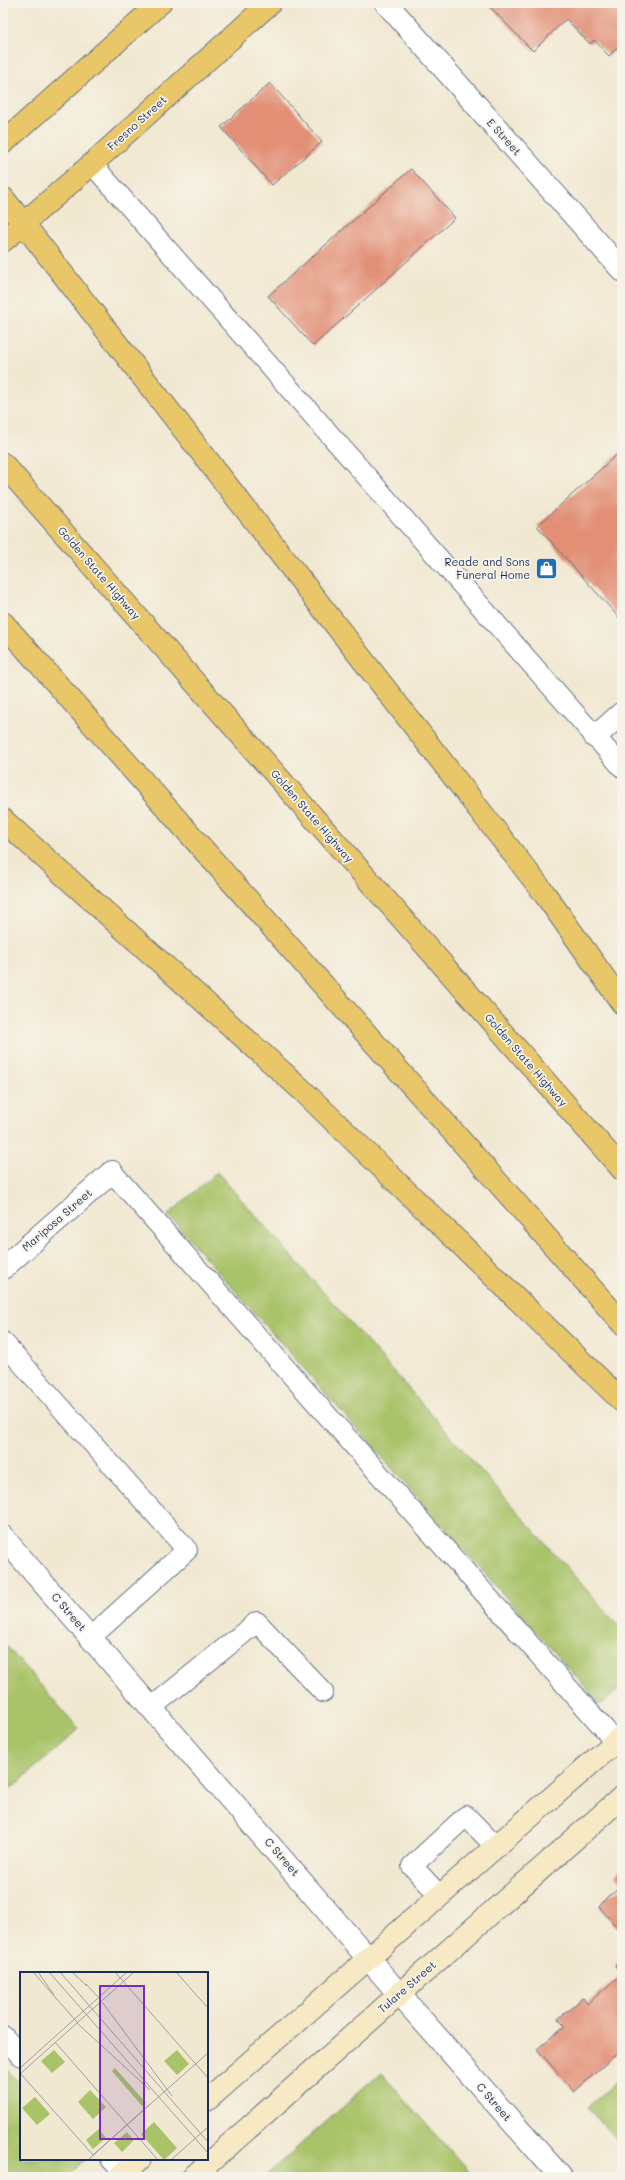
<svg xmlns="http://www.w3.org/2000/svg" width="625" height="2180" font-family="Mali,sans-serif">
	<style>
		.green { fill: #a9c369; stroke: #627964 }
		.building { fill: #e28f76 }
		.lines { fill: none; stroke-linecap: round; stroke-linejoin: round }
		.service-casing { stroke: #667086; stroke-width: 22 }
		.minor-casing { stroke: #667086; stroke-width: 24 }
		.tertiary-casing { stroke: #667086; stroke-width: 24 }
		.secondary-casing { stroke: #667086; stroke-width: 24 }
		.primary-casing { stroke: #667086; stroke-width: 24 }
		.motorway-casing { stroke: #667086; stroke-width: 24 }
		.service { stroke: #fff; stroke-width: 20 }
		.minor { stroke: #fff; stroke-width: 22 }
		.tertiary { stroke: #fff; stroke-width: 22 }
		.secondary { stroke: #f6e9c3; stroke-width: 22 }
		.primary { stroke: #e9c769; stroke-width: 22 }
		.motorway { stroke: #e9c769; stroke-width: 22 }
		.labels { text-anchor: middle; stroke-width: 3.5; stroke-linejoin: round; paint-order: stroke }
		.street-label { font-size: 11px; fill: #1b2f5e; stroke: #f7f3e8 }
		.poi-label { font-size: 11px; fill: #1b2f5e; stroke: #f7f3e8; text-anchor: end }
		.inset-road { fill: none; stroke: #9b9ea3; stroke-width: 1 }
		.view { fill: #7b2cbf; fill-opacity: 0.15; stroke: #7b2cbf; stroke-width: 2 }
		.inset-edge { fill: none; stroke: #1b2f5e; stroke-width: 2 }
	</style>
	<rect width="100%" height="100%" fill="#f7f3e8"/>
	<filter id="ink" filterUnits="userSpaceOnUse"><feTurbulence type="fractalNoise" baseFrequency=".025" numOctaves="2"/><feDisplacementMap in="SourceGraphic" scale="8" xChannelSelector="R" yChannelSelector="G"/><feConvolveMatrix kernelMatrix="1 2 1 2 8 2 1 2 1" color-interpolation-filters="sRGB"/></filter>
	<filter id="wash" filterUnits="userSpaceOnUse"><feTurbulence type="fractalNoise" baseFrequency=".012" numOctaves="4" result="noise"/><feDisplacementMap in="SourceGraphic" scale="16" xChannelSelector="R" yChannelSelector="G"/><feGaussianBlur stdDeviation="0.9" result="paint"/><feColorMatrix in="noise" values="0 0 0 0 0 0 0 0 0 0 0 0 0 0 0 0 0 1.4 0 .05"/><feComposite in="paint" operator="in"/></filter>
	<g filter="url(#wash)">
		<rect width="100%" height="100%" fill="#f1e8d1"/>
		<g class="green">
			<path d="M217,1172l405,458v57l-21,18 -433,-490z"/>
			<path d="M3,1642l76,87 -76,67z"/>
			<path d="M3,2065l18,20v74h65l-19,18h-64z"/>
			<path d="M381,2073l92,104h-209z"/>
			<path d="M622,2076v70l-35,-39z"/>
		</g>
		<g id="blocks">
			<g class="building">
				<path d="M486,3h136v40l-13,13 -15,-16 -4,4 -24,-25 -33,32z"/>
				<path d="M270,83l52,59 -50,43 -51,-58z"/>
				<path d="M411,169l44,49 -142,128 -45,-50z"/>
				<path d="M622,450v171l-85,-95z"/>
				<path d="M622,1869v15l-7,-9z"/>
				<path d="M620,1889l2,2v42l-23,-26 9,-11z"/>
				<path d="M622,1959v90l-48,43 -37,-43 28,-23 -7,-7 25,-21 4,6 35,-30 -7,-8z"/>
			</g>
		</g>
	</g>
	<g filter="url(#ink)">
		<use href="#blocks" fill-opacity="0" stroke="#667086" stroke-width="1"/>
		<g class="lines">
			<defs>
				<g id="service">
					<path d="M92,164l530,603"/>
					<path d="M112,1172l504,570"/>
					<path d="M3,1342l184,208 -96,87"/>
					<path d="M152,1707l105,-85 66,70"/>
					<path d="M440,1896l-28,-30 54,-50 30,31"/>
					<path d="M3,2036l18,20"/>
					<path d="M111,2159l13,14"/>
				</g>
				<g id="minor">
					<path d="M595,737l27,-24"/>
					<path d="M3,1268l109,-96"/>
				</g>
				<g id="tertiary">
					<path d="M386,3l236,267"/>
					<path d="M3,1537l396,457 162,183"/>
				</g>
				<g id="secondary">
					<path d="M207,2100l415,-364"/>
					<path d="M120,2177l20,-18"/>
					<path d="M193,2177l429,-380"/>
				</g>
				<g id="primary">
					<path d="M3,143l157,-140"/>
					<path d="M3,198l20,25"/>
					<path d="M3,241l89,-77 178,-161"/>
				</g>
				<g id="motorway">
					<path d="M23,223l521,670 78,110"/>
					<path d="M3,464l619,705"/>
					<path d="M3,623l619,700"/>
					<path d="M3,820l299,270 320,311"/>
				</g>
			</defs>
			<use href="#service" class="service-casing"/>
			<use href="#minor" class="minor-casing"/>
			<use href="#tertiary" class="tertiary-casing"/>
			<use href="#secondary" class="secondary-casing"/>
			<use href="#primary" class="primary-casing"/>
			<use href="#motorway" class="motorway-casing"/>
			<use href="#service" class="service"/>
			<use href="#minor" class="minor"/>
			<use href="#tertiary" class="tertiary"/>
			<use href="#secondary" class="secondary"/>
			<use href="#primary" class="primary"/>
			<use href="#motorway" class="motorway"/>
		</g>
	</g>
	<defs>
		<symbol id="shop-square" viewBox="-11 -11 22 22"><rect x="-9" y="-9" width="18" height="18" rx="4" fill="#1f6fb2" stroke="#f7f3e8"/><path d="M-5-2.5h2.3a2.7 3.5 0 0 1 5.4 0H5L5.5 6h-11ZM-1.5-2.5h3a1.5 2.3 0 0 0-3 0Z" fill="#fff"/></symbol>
	</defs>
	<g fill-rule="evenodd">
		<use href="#shop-square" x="534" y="556" width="25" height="25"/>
	</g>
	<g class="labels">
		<g class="street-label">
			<text transform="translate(137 123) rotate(-42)" y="4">Fresno Street</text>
			<text transform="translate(504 137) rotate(48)" y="4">E Street</text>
			<text transform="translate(99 573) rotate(49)" y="4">Golden State Highway</text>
			<text transform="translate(312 816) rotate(49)" y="4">Golden State Highway</text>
			<text transform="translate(526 1060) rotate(49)" y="4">Golden State Highway</text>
			<text transform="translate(57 1220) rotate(-41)" y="4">Mariposa Street</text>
			<text transform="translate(69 1612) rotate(49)" y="4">C Street</text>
			<text transform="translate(282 1857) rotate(49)" y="4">C Street</text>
			<text transform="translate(407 1987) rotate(-41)" y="4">Tulare Street</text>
			<text transform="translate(494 2102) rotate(49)" y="4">C Street</text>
		</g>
		<g class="poi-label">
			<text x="530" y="566">Reade and Sons<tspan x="530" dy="13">Funeral Home</tspan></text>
		</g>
	</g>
	<g transform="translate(20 1972)">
		<rect width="188" height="188" fill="#f1e8d1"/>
		<path d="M34,78l11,12 -13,11 -11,-12zM157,78l12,14 -12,11 -13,-14zM95,96l31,35 -4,3 -30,-35zM70,118l16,17 -13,12 -15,-17zM15,125l15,17 -13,11 -15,-17zM134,150l23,26 -13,12 -23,-26zM79,157l7,9 -13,11 -7,-9zM107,160l7,8 -12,12 -8,-9z" fill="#a9c369"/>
		<path class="inset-road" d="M13,0l44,50M18,0l16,23M29,0l159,181M40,0l148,170M52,0l15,14M95,0l93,106M156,0l32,36M66,12l14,15M82,30l70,94M57,51l73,67M35,70l103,118M0,96l107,-96M0,101l73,82M0,102l114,-102M73,183l115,-102M68,188l62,-56M151,188l37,-33"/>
		<path class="view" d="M80,14h44v153h-44z"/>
		<rect width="188" height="188" class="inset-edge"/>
	</g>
	<rect width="625" height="2180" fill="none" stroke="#f7f3e8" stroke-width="16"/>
</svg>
